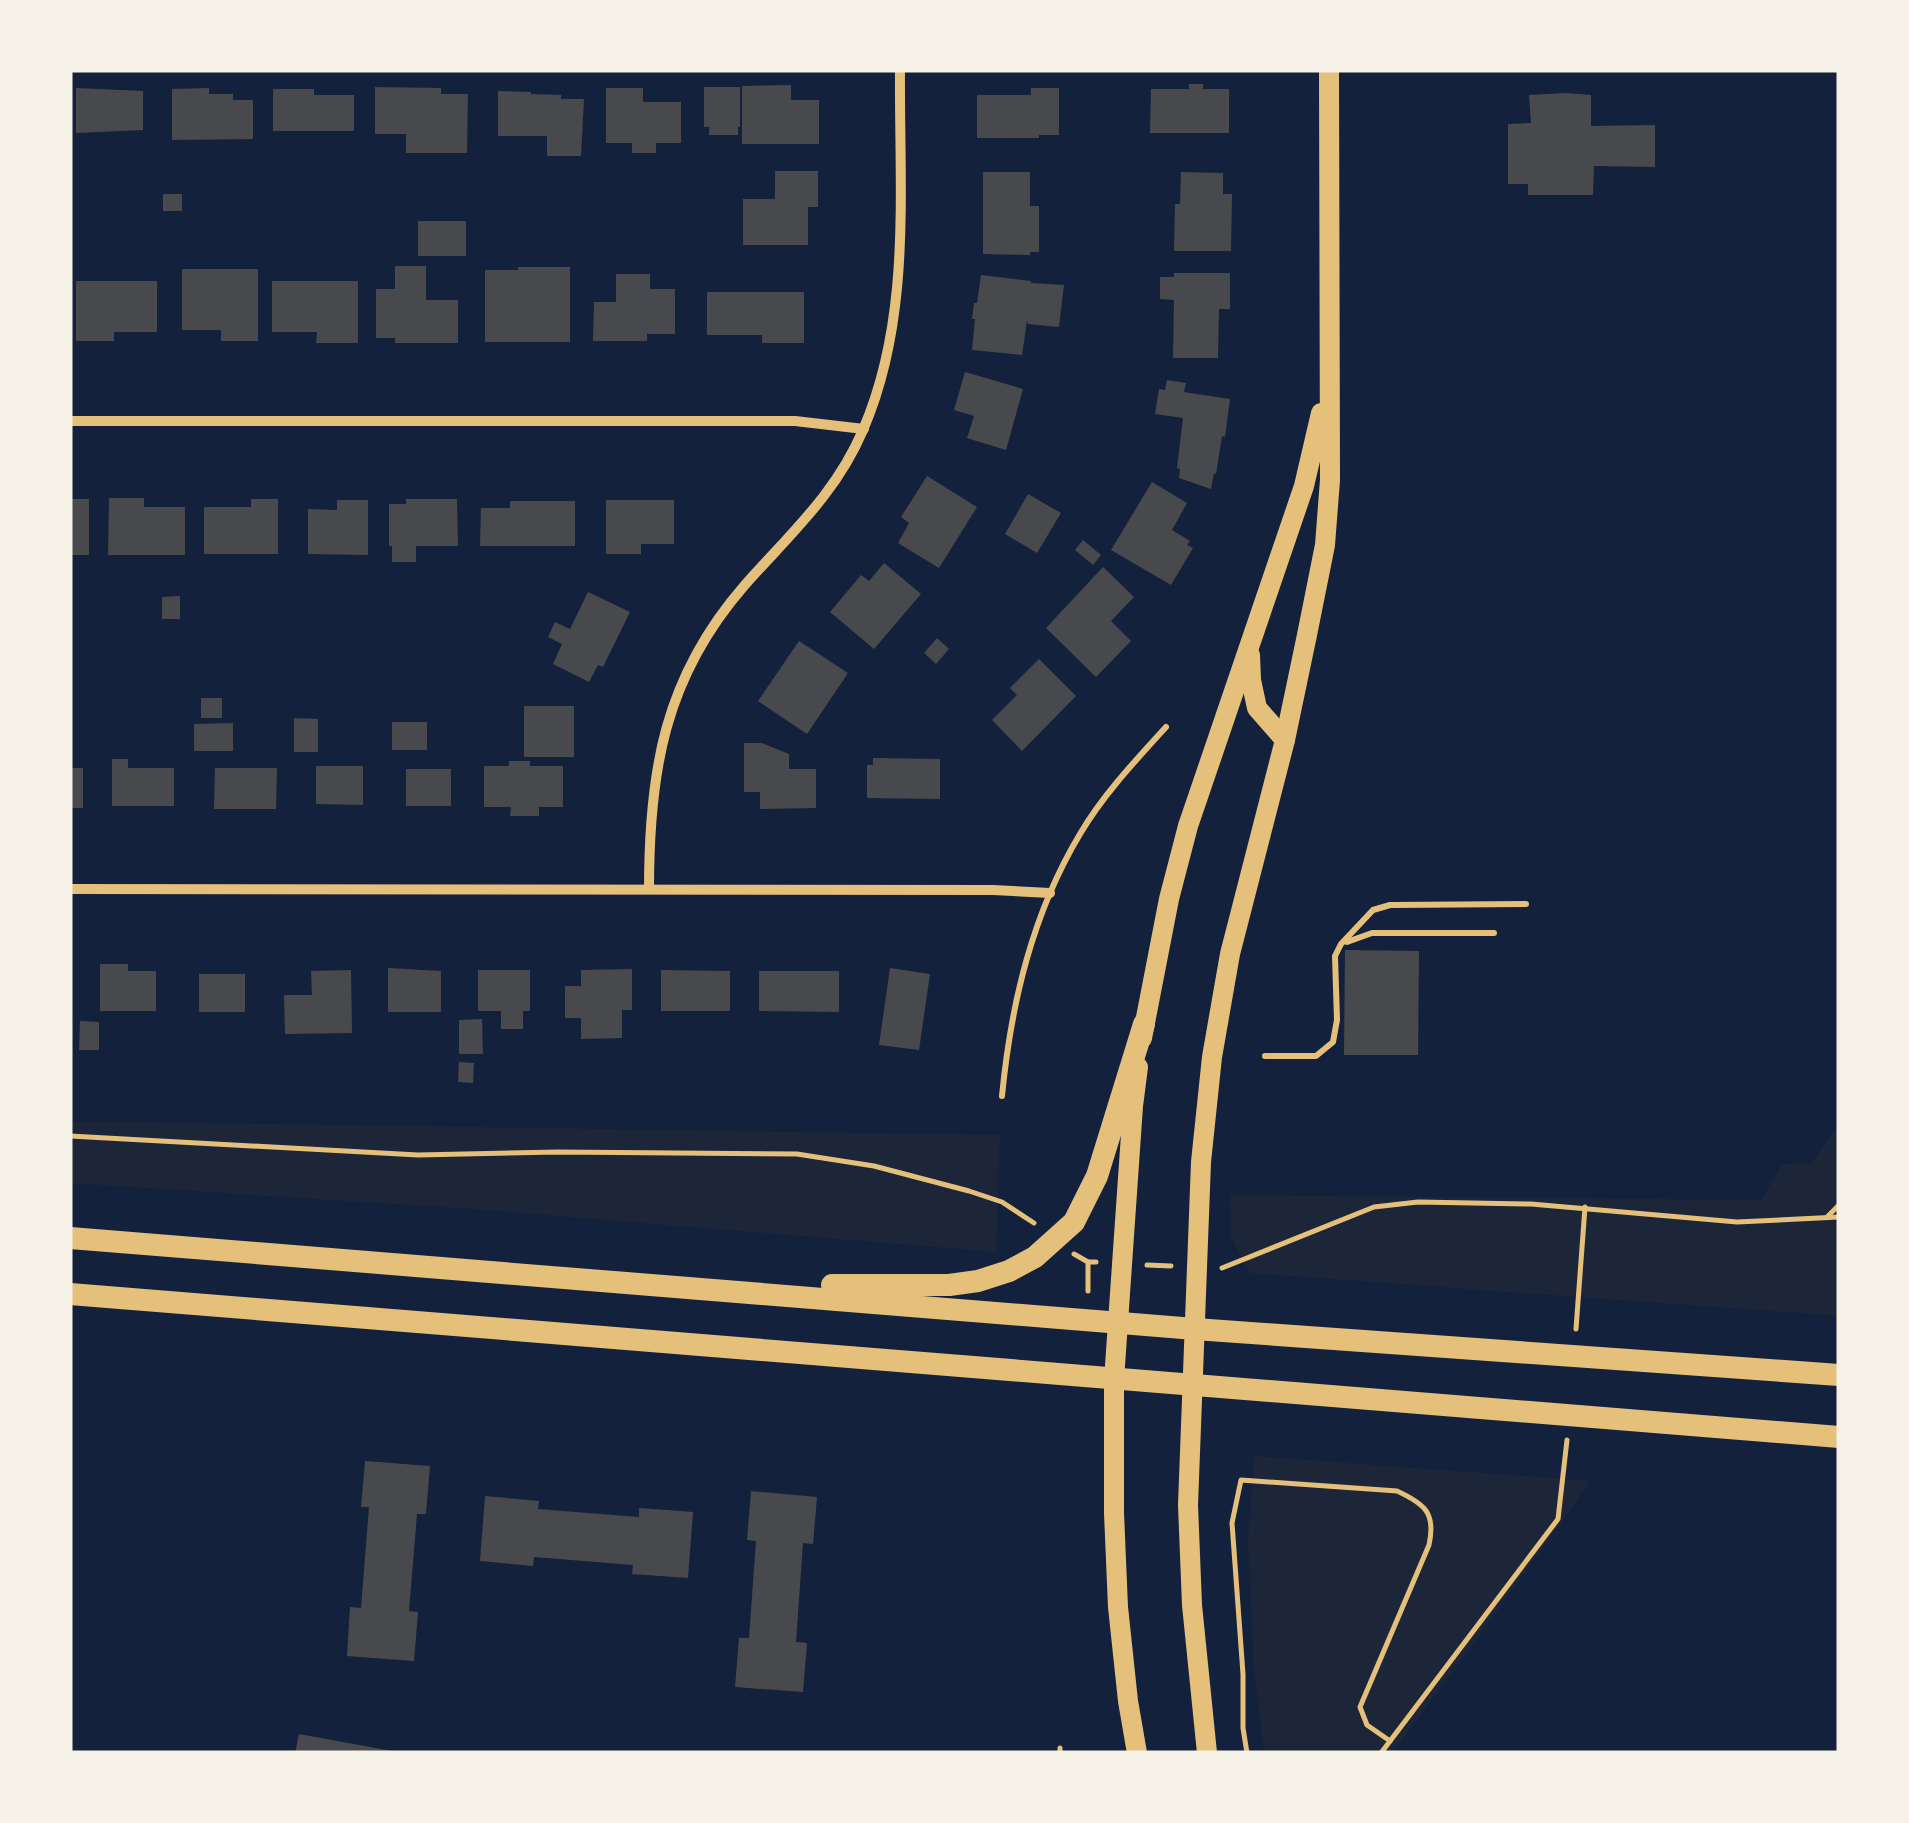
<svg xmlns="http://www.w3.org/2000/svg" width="1909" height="1823" font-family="'Roboto Serif',serif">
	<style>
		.green { fill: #1d2539 }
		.building { fill: #48494c }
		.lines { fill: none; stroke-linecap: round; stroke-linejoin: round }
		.path { stroke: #e5c07b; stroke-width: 5 }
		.service { stroke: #e5c07b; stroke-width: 6 }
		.minor { stroke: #e5c07b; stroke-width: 10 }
		.secondary { stroke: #e5c07b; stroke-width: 20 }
		.primary { stroke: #e5c07b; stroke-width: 22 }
	</style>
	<rect width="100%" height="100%" fill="#14213d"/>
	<g class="green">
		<path d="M70,1121l930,14 -4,117 -524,-43 -402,-26z"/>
		<path d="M1839,1123v193l-589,-43 -19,-36 -1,-42 531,5 22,-36 29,-1z"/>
		<path d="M1254,1456l337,25 -104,144 -95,128h-128l-10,-84 -6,-130z"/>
	</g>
	<g class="building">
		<path d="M1189,84h14v5h26v44h-79l1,-44h38z"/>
		<path d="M791,85v15h28v44h-77v-58z"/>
		<path d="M375,87l66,1v6h27l-1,59h-61v-19h-31z"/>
		<path d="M704,87h36v40h-2v8h-29v-8h-5z"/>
		<path d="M76,88l67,3v39l-67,3z"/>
		<path d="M209,88v6h24v6h20v39l-81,1v-51z"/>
		<path d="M606,88h37v14h38v41h-25v10h-24v-10h-26z"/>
		<path d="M1031,88h28v47h-20v3h-62v-43h54z"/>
		<path d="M273,89h41v6h40v36h-81z"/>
		<path d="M498,91l33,1v2l30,1v4h23l-3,57h-34v-20h-49z"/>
		<path d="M1565,93l26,2v31l64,-1v42l-61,-1 -1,29h-65v-11h-20v-60l23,-1 -2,-28z"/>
		<path d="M775,171h43v36h-10v38h-65v-46h32z"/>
		<path d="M983,172h47v34h9v46h-9v3l-47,-1z"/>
		<path d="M1181,172l42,1v21h9l-1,57h-57l1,-47h5z"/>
		<rect x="163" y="194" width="19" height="17"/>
		<rect x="418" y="221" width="48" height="35"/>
		<path d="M395,266h31v34h32v43h-63v-5h-19v-49h19z"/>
		<path d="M518,267h52v75h-85v-72h33z"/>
		<path d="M182,269h76v72h-37v-11h-39z"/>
		<path d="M1174,273h56v36h-11l-1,49h-45l1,-58 -14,-1v-22h14z"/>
		<path d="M616,274h34v15h25v45h-28v7h-54l1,-39h22z"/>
		<path d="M981,275l50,6v2l33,2 -5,42 -31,-3 -1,-3 -5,34 -50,-5 3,-31h-3l2,-16h3z"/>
		<path d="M76,281h81v51h-43v9h-38z"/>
		<path d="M272,281h86v62h-42l1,-11h-45z"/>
		<path d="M707,292h97v51h-42v-8h-55z"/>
		<path d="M965,372l58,17 -17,61 -39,-12 7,-22 -20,-6z"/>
		<path d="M1167,380l19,3 -2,9 46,7 -5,38 -3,-1 -6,38 -2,-1 -3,16 -32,-11 1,-9 -3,-1 6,-50 -28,-4 4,-25 6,1z"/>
		<path d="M927,476l50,31 -38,61 -41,-25 11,-20 -8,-6z"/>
		<path d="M1152,482l35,21 -15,27 18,11 -3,4 6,3 -22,37 -60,-35z"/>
		<path d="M1028,494l33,19 -24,40 -32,-19z"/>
		<path d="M109,498h35v9h41v48h-77z"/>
		<rect x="70" y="499" width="19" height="56"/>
		<path d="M251,499h27v55h-74v-47h47z"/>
		<path d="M406,499h51l1,47h-42v16h-24v-16h-3v-42h17z"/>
		<path d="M337,500h31v55l-60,-1v-45l29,1z"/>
		<path d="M606,500h68v44h-33v10h-35z"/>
		<path d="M510,501h65v45h-95l1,-38h29z"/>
		<path d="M1083,540l18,15 -8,10 -18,-15z"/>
		<path d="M884,563l37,31 -47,55 -44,-37 31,-37 8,6z"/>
		<path d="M1103,567l31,30 -23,24 20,20 -35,36 -50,-49z"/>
		<path d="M588,592l42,20 -27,55 -5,-2 -9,17 -36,-18 9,-20 -14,-7 7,-15 15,7z"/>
		<path d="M180,596v23h-18v-22z"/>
		<path d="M937,638l12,11 -13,15 -12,-11z"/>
		<path d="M799,641l49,32 -41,61 -49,-33z"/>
		<path d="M1039,659l37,37 -54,55 -30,-31 25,-25 -7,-7z"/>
		<rect x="201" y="698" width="21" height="20"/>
		<rect x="524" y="706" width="50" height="51"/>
		<path d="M294,718l24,1v33h-24z"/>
		<rect x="392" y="722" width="35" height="28"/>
		<path d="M233,723v28h-39v-27z"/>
		<path d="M744,743h18l27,11v15h27v39l-56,1v-17h-16z"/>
		<path d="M873,758l67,1v40l-73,-1v-33h6z"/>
		<path d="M112,759h16v9h46v38h-62z"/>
		<path d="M509,761h21v5h33v41h-24v9h-29l1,-9h-27v-41h25z"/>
		<path d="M316,766h47v39l-47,-1z"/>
		<rect x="70" y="768" width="13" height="40"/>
		<path d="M215,768h62l-1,41h-62z"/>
		<rect x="406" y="769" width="45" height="37"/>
		<path d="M1345,950l74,1 -1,104h-74z"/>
		<path d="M100,964h28v7h28v40h-56z"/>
		<path d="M388,968l53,3v41h-53z"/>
		<path d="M890,968l40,6 -11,76 -40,-5z"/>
		<path d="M632,969v41h-10v28l-41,1v-21h-16v-32h16v-16z"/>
		<path d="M351,970l1,63 -67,1 -1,-39h28l-1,-24z"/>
		<path d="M478,970h52v41h-7v18h-22v-18h-23z"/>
		<path d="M661,970l69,1v40h-69z"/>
		<path d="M759,971h80v41l-80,-1z"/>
		<rect x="199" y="974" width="46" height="38"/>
		<path d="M482,1019l1,35h-24v-34z"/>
		<path d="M80,1021l19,1v28h-20z"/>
		<path d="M459,1062l15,1 -1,20 -15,-1z"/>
		<path d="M365,1461l65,5 -4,48h-9l-8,97 9,1 -4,49 -67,-5 3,-49 11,1 8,-101h-8z"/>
		<path d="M751,1491l66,6 -4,47 -10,-1 -7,99 11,1 -4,49 -68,-5 4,-49h10l7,-97 -9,-1z"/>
		<path d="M485,1496l54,5 -1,8 101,8v-9l54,4 -5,66 -56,-4 1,-9 -99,-8 -1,9 -53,-5z"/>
		<path d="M299,1734l93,17v2h-97z"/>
	</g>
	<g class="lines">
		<g class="path">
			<path d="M70,1136l348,19 140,-3 239,2 77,12 95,25 33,11 32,21"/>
			<path d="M1828,1216l11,-11"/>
			<path d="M1074,1254l14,8h8"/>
			<path d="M1147,1265l24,1"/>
			<path d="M1222,1268l152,-61 44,-5 113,2 206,18 102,-5"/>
			<path d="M1088,1291v-29"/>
			<path d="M1576,1329l9,-122"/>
			<path d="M1060,1748v5"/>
			<path d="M1247,1753l-4,-25v-54l-11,-151 9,-43 156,11c28,13 39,22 32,54l-69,162 7,18 23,16"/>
			<path d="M1381,1753l177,-234 9,-79"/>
		</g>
		<g class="service">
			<path d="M1347,942l25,-9h122"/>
			<path d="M1265,1056h51l17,-14 4,-22 -2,-64 6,-12 32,-34 17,-5 136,-1"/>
			<path d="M1002,1096c9,-92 30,-182 78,-262 23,-39 55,-73 86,-107"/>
		</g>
		<g class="minor">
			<path d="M70,421h725l69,8"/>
			<path d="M70,889l923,1 57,3"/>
			<path d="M649,889c0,-117 15,-211 95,-303 45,-51 92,-92 119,-156 49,-113 36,-240 37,-360"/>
		</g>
		<g class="secondary">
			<path d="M1250,655l1,25 6,28 28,32"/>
			<path d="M1142,1038l27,-139 19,-73 116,-340 17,-73"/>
			<path d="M1137,1753l-9,-52 -10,-94 -4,-94v-133l19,-274 5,-39"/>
			<path d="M1207,1753l-15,-148 -4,-100 13,-343 11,-105 18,-103 55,-214 22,-105 18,-90 5,-65 -1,-410"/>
		</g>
		<g class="primary">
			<path d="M70,1238l1125,91 644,46"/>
			<path d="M832,1285h117l29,-4 31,-10 26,-14 39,-35 23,-46 47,-152"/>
			<path d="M70,1294l1769,143"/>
		</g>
	</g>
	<rect width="1909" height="1823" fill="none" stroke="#f6f1e7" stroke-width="145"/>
</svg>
